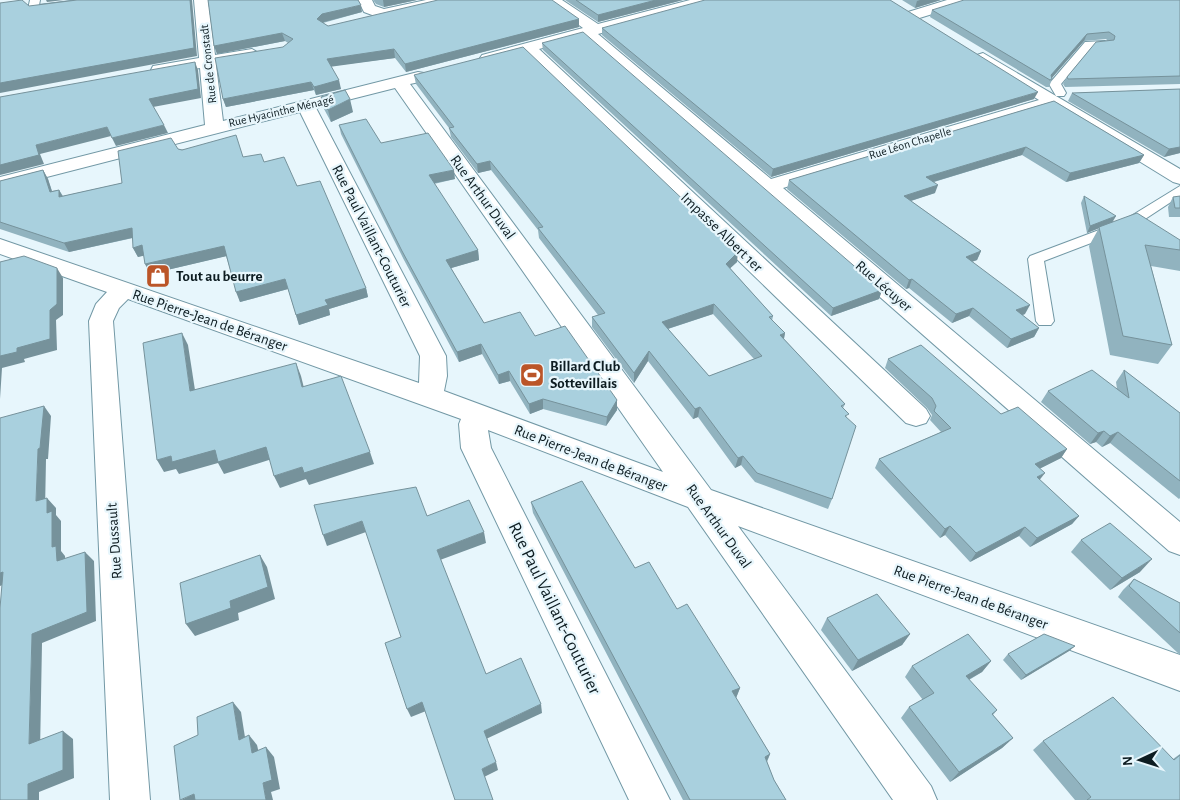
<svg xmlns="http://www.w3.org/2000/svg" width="1180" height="800" font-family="'Alegreya Sans',sans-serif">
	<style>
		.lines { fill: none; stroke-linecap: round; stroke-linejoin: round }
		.service-casing { stroke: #7298a5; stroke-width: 2 }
		.minor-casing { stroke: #7298a5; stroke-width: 2 }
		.service { fill: #fff; fill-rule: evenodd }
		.minor { fill: #fff; fill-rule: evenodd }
		.wall { fill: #91b3bf; fill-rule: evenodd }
		.shaded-wall { fill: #76929b }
		.building { fill: #a9d0de; stroke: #76929b; fill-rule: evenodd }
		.labels { text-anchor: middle; stroke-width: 4.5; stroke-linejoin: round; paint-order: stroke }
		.far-street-label { font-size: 12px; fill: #0d1c21; stroke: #e7f6fc }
		.street-label { font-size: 15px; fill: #0d1c21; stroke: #e7f6fc }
		.poi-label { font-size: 15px; font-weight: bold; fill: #0d1c21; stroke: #e7f6fc; text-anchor: start }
		.near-street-label { font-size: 18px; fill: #0d1c21; stroke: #e7f6fc }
	</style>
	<rect width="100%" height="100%" fill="#e7f6fc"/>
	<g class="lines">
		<defs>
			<g id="service">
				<path d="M30,0h10l-1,5 40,-5h28l-5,3 -69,9 -5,-3z"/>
				<path d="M1105,41l5,3 -1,2 -17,1 -31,37 5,9 -2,3h-8l-7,-12 36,-42z"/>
				<path d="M1180,186v10l-47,31 -89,34 10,60 -3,4h-12l-3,-4 -8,-62 2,-3 93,-35z"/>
			</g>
			<g id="minor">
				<path d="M194,0h14l7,55 37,-6 8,5 -2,3 -42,8 7,56 195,-49 6,1 3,4 -3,4 -14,3 301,406 469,165v36l-442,-165 193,260 6,14h-44l-205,-293 -200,-77 3,18 179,352h-41l-168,-352 -2,-24 2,-5 -333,-120 -9,9 -6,13 37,479h-40l-21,-479 7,-17 11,-12 -107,-38v-15l419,144 1,-27 -120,-244 -300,77v-12l205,-52 -5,-57 -41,7 -6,-1 -2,-4 2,-4 6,-1 40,-7zM395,88l268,384 -219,-81 3,-15 -1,-20 -130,-248z"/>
				<path d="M358,0h14l3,6 9,3 42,-9h27l-2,3 -68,16 -19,-7z"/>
				<path d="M545,0h17l36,24 92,-24h24l-2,3 -114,31 173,145 268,-79 -62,-39 -2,-3 2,-3 6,-2 197,116v15l-7,-2 -122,-75 -268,81 397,334v33l-11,-4 -585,-514 -45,12 387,360 4,7 -4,7 -10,3 -10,-3 -382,-370 -36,10 -6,-2 -2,-3 2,-3 101,-27z"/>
				<path d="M947,0h23l-2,3 -55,17 -8,-5 3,-3z"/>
			</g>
		</defs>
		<use href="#service" class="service-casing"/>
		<use href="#minor" class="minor-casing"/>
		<use href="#service" class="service"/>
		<use href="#minor" class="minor"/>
	</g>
	<g class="wall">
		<path d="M208,0l154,12 -39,11 5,3 251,-7v8l-173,45 -11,-14 -64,8 10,23 -25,6 -2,-5 -88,17 -3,-8 65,-56 -3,-2 -68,13z"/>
		<path d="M373,0h44l-33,7 -8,-3z"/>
		<path d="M565,0h118l-85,22z"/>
		<path d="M902,0h39l-26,8z"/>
		<path d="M1180,0v84l-115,3 -2,-3 4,-7 40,-37 -1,-1 -22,2 -32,37v1l-3,8h-3l-116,-70 2,-7z"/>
		<path d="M602,28l432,71 -263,78 -169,-142z"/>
		<path d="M542,43l340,247 -3,9 -48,17 -288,-266z"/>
		<path d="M414,75l323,187 -7,6 43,48 -1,5 13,12 -1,6 61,65 -2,4 4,10 -15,81 -4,10 -73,-27 -14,-17 -6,3 -37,-51 -5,2 -45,-58 -14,22 -42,-56v-10l6,-2 -59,-77 -1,-8 -47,-60 -13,3 -27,-36 -2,-9 -33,-44zM713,314l41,45 -45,17 -41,-47z"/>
		<path d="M1180,89v64l-16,4 -96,-56 4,-8z"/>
		<path d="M321,97l32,15 -22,10 -7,-13z"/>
		<path d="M1054,101l90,54 -5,8 -73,19 -44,-27 -88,27 1,11 -24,8 70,50 -4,9 -5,2 53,52 -3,1 17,13 -5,9 -27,11 -38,-32 -17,7 -43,-35 -3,1 -119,-100 2,-9z"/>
		<path d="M339,125l42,18 74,36 -21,5 44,66 1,10 -28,8 33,55 51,13 82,64v10l-11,16 -63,-17 -13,5 -20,-33 -11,3 -17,-30 -23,8 -55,-102 -63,-126z"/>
		<path d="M178,149l65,8 21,5 33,24 69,102 2,9 -39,12 1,6 -31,10 -11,-36 -48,13 -14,-46 -76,18 -6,-19 -6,2 -5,-9v-10l-64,14 -69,-23v-48l43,-11 5,9 4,12 7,-1 4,6 59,-13z"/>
		<path d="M1084,196l29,26 67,28v21l-29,-5 21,79 -14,19 -48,-9 -21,-109 10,-18 -12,5 -6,-30z"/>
		<path d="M1180,196v21h-11l-1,-10 5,-10z"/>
		<path d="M888,359l113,55 66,35 -6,9 -22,11 1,11 39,36 -7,8 -42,23 -11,-11 -49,26 -25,-27 -5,3 -65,-70 4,-9 62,-27 -11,-12 2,-5 -5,-7 -42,-40z"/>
		<path d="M1124,370l56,43v85l-1,1 -69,-56 -8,4 -6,-5 -6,2 -49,-42 7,-11 69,-2 -1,-7z"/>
		<path d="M531,502l104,66 42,41 63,79 -4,10 34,56 -3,8 7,18 12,20h-103l-150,-287z"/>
		<path d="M1081,540l59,32 -30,18 -39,-38z"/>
		<path d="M1134,579l46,24v52l-62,-58 5,-7z"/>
		<path d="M827,618l83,16 -8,11 -50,26 -31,-41z"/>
		<path d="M1075,646l-6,5 -48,29 -18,-20 5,-6z"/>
		<path d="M991,661l-9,11 -13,8 28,30 -4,5 20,23 -11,10 -52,34 -49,-64 8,-11 14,-7 -18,-23 7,-11z"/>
		<path d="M1043,741l130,18 7,-5v46h-105l-42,-50z"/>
	</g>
	<g class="shaded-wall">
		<path d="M46,0h18l-17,2z"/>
		<path d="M190,0h2l5,56 -197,37v-10z"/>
		<path d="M383,0h34l-33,7z"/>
		<path d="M656,0h27l-85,22v-7z"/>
		<path d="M920,0h21l-26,8 2,-7z"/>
		<path d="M361,5l1,7 -38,10 -5,5 -2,-8 5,-5z"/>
		<path d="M579,19v8l-173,45 -1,-8z"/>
		<path d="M282,33l3,8 -68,13 -3,-8z"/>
		<path d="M1087,34l-3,7 -35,40 2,-6z"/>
		<path d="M394,49l1,9 -66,9 -2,-8z"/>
		<path d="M195,62l3,8 3,28 -48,9 -4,-8z"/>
		<path d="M339,80l2,9 -25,6 -2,-8z"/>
		<path d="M311,82l3,8 -88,17 -3,-8z"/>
		<path d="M1038,92l-4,7 -263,78 2,-8z"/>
		<path d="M350,99l3,13 -22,10 -3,-12z"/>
		<path d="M164,125l4,8 -52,13 -4,-8z"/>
		<path d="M107,127l4,9 -71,18 4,10 -44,11v-10l36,-20z"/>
		<path d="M1026,147l-4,8 -99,30 3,-8z"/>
		<path d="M1180,147v6l-16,4 5,-8z"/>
		<path d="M1144,155l-5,8 -73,19 4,-9z"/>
		<path d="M490,161l1,9 -13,3 -1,-9z"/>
		<path d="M43,170l5,9 7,22 -5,-9z"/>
		<path d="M454,170l1,9 -25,5 -1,-9z"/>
		<path d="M938,185l-3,8 -34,11 3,-8z"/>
		<path d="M59,190l5,9 -5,-2z"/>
		<path d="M1116,216l-4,7 -25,10 3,-7z"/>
		<path d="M132,228l4,9 -67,15 -5,-9z"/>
		<path d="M142,245l5,10 -9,2 -5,-9z"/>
		<path d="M224,246l3,10 -77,18 -5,-10z"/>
		<path d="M478,250l1,10 -31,9 -2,-9z"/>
		<path d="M981,251l-4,9 -15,5 4,-8z"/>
		<path d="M738,252l-1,10 -13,12 2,-10z"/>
		<path d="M57,268l6,10v37l-7,5 1,30 -33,9 1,3 -23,6 -2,31v-43l17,-8 33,-38z"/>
		<path d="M285,279l3,10 -48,13 -4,-10z"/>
		<path d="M912,279l-3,9 -3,1 3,-9z"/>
		<path d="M366,288l2,9 -39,12 1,6 -31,10 -3,-10 29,-15z"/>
		<path d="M882,290l-3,9 -48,17 2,-8z"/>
		<path d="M714,304l-1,10 -52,17 1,-9z"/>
		<path d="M1030,305l-5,9 -13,5 4,-9z"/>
		<path d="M973,308l-4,8 -17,7 4,-9z"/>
		<path d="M1039,328l-5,9 -27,11 4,-9z"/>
		<path d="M182,333l6,12 9,58 -7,-12z"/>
		<path d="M785,333l-2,10 -3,-8z"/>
		<path d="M481,344l1,10 -23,8 -2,-10z"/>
		<path d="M649,351l-1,10 -14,22v-10z"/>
		<path d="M296,363l5,13 6,24 -5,-13z"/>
		<path d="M509,371l1,10 -11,3 -1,-9z"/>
		<path d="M543,399v10l-13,5 -1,-10z"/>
		<path d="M617,400v10l-11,16 1,-9z"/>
		<path d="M44,406l7,10 -3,43h-2l-1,52 -9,-10 2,-52z"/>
		<path d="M700,407l-2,10 -5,2 2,-10z"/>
		<path d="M1104,431l-8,11 -6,2 8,-11z"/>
		<path d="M1118,432l-8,11 -8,4 8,-11z"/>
		<path d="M266,447l6,12 -48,15 -6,-11 -39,11 -3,-5 -12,3 -7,-12 14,-4 44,-6z"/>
		<path d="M1067,449l-6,9 -32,16 6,-10z"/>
		<path d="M370,452l4,12 -65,21 -3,-6 -26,9 -6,-12 28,-9z"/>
		<path d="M743,456l-2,9 -6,3 3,-10z"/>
		<path d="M1045,473l-7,9 -1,-5z"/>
		<path d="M47,498l9,10v7l5,6v30l4,5 1,15 -9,-10 -5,-14 -5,-34z"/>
		<path d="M1079,516l-7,8 -42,23 7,-9z"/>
		<path d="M362,521l4,11 -39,14 -4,-11z"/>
		<path d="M950,526l-5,9 -5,3 5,-9z"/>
		<path d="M1025,527l-6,9 -49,26 6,-9z"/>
		<path d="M484,532l2,11 -46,17 -3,-10z"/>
		<path d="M85,552l9,9 2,60 -54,22 -2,109 -11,-8 3,-110z"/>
		<path d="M260,555l7,12 8,32 -37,14 1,7 -44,16 -9,-12 44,-23z"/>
		<path d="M1152,559l-12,13 -30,18 12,-12z"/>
		<path d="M3,572l10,9 -13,5v-13z"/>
		<path d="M910,634l-8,11 -50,26 6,-11z"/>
		<path d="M1075,646l-6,5 -48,29 5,-5z"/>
		<path d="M991,661l-9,11 -25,14 9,-10z"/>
		<path d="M740,688l-4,10 -4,-7z"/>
		<path d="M233,702l8,10 6,38 -8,-10z"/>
		<path d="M422,702l4,9 -15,6 -4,-8z"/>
		<path d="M541,704l1,9 -56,26 -2,-8z"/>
		<path d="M63,731l10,8 1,39 -35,14v8h-11v-16z"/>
		<path d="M249,735l8,10 4,17 -9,-9z"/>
		<path d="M1013,738l-11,10 -52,34 9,-10z"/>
		<path d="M266,747l8,10 6,32 -9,3 2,8h-7l-3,-17z"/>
		<path d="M770,754l-4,9 -1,-6z"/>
		<path d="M496,762l2,8 -14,7 -2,-8z"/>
		<path d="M194,794l7,6h-20z"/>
	</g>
	<g class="building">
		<path d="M22,0l7,6 48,-6h113l4,48 -194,35v-80z"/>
		<path d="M208,0h150l3,5 -39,9 -5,5 11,7 110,-26h114l27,19 -174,45 -11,-15 -67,10 12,21 -25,7 -3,-5 -88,17 -8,-41 68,-11 10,-8 -11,-6 -68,13z"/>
		<path d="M576,0h80l-58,15z"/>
		<path d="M705,0h185l148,92 -265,77 -171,-141z"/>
		<path d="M964,0h216v76l-112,3 -1,-2 29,-35 18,-2 1,-4 -6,-4 -22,2 -36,41 1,4 -2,1 -118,-70z"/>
		<path d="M583,32l299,258 -49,18 -291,-265z"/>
		<path d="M523,47l215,205 -12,12 47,52 -4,1 16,16 -5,2 65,69 -4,2 8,8 -4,2 11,10 -24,73 -75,-26 -14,-17 -5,2 -38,-51 -5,2 -46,-58 -15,22 -42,-56 13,-4 -67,-85 5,-1 -53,-66 -13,3 -28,-36 5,-1 -40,-52zM714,304l48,52 -53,20 -47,-54z"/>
		<path d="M195,62l3,27 -49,10 15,26 -52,13 -5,-11 -71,18 3,10 -39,10v-68z"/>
		<path d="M1180,89v58l-11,2 -97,-56z"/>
		<path d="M345,90l5,9 -22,11 -7,-13z"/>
		<path d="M1054,101l90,54 -74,18 -44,-26 -100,30 12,8 -34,11 77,55 -15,6 64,48 -14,5 23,18 -28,11 -38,-31 -17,6 -44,-35 -3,1 -120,-100z"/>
		<path d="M366,119l15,24 47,-10 26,37 -25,5 49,75 -32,10 38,63 36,-11 15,24 30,-10 52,74 -10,17 -64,-18 -14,5 -20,-33 -11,4 -17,-31 -24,8 -55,-101 -63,-126z"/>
		<path d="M236,135l7,22 18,-3 3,8 20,-5 13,29 23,-5 46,107 -41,12 3,5 -32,10 -11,-36 -49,13 -12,-46 -79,18 -3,-19 -9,3 -1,-20 -68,15 -64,-21v-41l43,-11 7,22 9,-2v7l63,-14 -4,-32 53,-13 7,11 4,1z"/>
		<path d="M1084,196l32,20 -26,10z"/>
		<path d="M1180,196v12h-5l-2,-11z"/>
		<path d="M1137,213l43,27v10l-35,-5 27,100 -49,-9 -24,-109z"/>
		<path d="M24,256l33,12v36l-7,6v29l-33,9v4l-17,4v-94z"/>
		<path d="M182,333l8,58 106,-28 6,24 39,-11 29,76 -66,21 -2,-6 -28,9 -8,-29 -48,15 -3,-12 -43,12 -1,-6 -14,4 -14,-117z"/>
		<path d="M921,345l80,69 17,-7 49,42 -32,15 10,9 -8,4 42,39 -42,22 -12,-11 -49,26 -26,-27 -5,3 -66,-70 72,-31 -17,-17 2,-5 -4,-8 -44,-39z"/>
		<path d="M1092,370l37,28 -5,-28 56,43v68l-62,-49 -8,4 -6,-5 -6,2 -50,-42z"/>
		<path d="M44,406l-4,42 -2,1 -2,52 11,-3v15l5,-2v36l4,-1 1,15 28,-9 2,60 -55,22 -3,110 34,-13v39l-35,14v16h-28v-192l3,-36 -3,1v-155z"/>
		<path d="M582,481l53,87 14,-6 28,47 10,-5 53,84 -8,3 38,63 -5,3 9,23 12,20h-96l-159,-298z"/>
		<path d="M416,487l11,29 42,-16 15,32 -47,18 49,124 35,-16 20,46 -57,27 12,31 -14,7 11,31h-38l-33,-98 -15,7 -22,-66 16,-6 -39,-116 -39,14 -9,-30z"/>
		<path d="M1110,523l42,36 -30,19 -41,-38z"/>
		<path d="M260,555l8,32 -38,14 1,7 -45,16 -6,-41z"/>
		<path d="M1134,579l46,24v30l-51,-47z"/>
		<path d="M877,594l33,40 -52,26 -31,-42z"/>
		<path d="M968,634l23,27 -25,15 31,34 -5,4 21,24 -54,34 -50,-65 25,-14 -22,-27z"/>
		<path d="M1044,634l31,12 -49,29 -18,-21z"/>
		<path d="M1113,697l61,63 6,-5v45h-93l4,-3 -48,-56z"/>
		<path d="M233,702l6,38 10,-5 3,18 14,-6 6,33 -9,3 3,17h-71l-1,-6 -14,6 -6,-54 24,-11 -1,-18z"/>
	</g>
	<defs>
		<symbol id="shop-square" viewBox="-11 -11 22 22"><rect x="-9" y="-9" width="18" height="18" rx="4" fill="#bb5528" stroke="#e7f6fc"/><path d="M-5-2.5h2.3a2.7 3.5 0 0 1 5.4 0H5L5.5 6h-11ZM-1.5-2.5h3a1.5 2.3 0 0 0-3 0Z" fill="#fff"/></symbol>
		<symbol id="stadium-square" viewBox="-11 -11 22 22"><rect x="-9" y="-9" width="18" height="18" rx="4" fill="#bb5528" stroke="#e7f6fc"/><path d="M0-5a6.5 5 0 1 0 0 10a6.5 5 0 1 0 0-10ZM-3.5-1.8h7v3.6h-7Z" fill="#fff"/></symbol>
	</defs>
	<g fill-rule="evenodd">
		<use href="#shop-square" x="144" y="262" width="28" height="28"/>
		<use href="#stadium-square" x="518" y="361" width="28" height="28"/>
	</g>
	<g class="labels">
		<g class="far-street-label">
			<text transform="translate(208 64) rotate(-96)" y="4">Rue de Cronstadt</text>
			<text transform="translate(281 111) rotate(-13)" y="4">Rue Hyacinthe Ménagé</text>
			<text transform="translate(910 143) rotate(-17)" y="4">Rue Léon Chapelle</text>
		</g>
		<g class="street-label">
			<text transform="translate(483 197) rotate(54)" y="5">Rue Arthur Duval</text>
			<text transform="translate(722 232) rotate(44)" y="5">Impasse Albert 1er</text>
			<text transform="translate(372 236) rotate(63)" y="5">Rue Paul Vaillant-Couturier</text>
			<text transform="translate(884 286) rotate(41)" y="5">Rue Lécuyer</text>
			<text transform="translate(210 320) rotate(19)" y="5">Rue Pierre-Jean de Béranger</text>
			<text transform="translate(591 458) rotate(21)" y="5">Rue Pierre-Jean de Béranger</text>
			<text transform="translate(719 526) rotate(54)" y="5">Rue Arthur Duval</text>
			<text transform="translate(114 541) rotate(-94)" y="5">Rue Dussault</text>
			<text transform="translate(971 597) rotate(20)" y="5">Rue Pierre-Jean de Béranger</text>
		</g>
		<g class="poi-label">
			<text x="176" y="281">Tout au beurre</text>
			<text x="550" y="371">Billard Club<tspan x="550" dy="17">Sottevillais</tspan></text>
		</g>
		<g class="near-street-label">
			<text transform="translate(555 608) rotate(64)" y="6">Rue Paul Vaillant-Couturier</text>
		</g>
	</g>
	<g transform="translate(1140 760) rotate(266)" stroke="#e7f6fc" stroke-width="4" paint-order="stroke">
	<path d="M0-4L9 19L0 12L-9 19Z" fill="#0d1c21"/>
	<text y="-8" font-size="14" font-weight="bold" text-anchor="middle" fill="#0d1c21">N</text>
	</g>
</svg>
